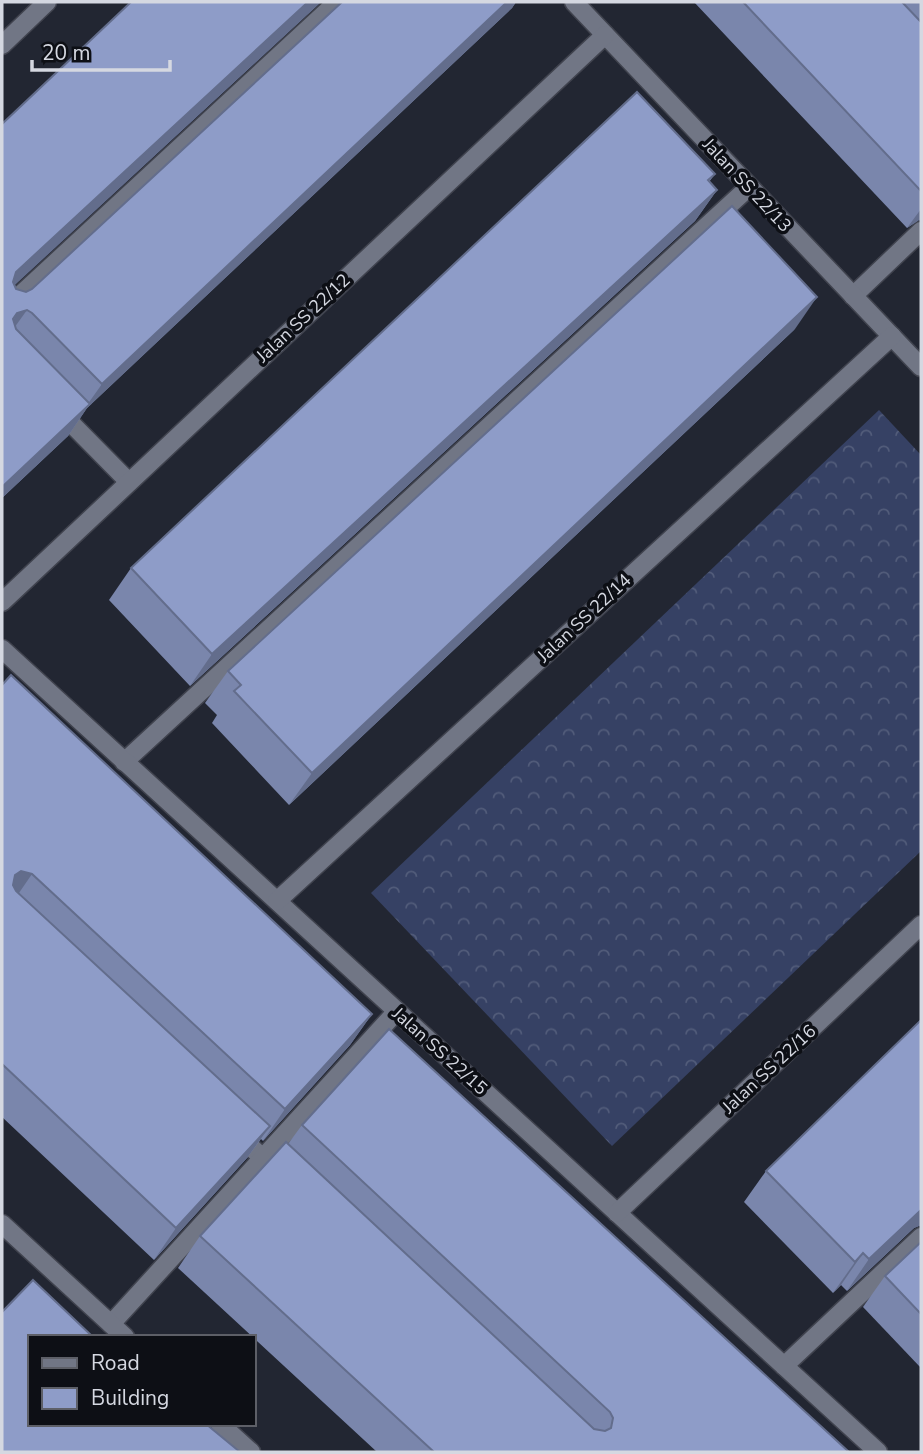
<svg xmlns="http://www.w3.org/2000/svg" width="923" height="1454" font-family="'Nunito Sans',sans-serif">
	<style>
		.forest { fill: url(#forest-crowns) }
		.lines { fill: none; stroke-linecap: round; stroke-linejoin: round }
		.service-casing { stroke: #40434e; stroke-width: 21 }
		.minor-casing { stroke: #40434e; stroke-width: 21 }
		.service { stroke: #717685; stroke-width: 18 }
		.minor { stroke: #717685; stroke-width: 18 }
		.wall { fill: #7a86ac }
		.shaded-wall { fill: #636d8c }
		.building { fill: #8e9cc8; stroke: #636d8c; stroke-width: 2 }
		.labels { text-anchor: middle; stroke-width: 7; stroke-linejoin: round; paint-order: stroke }
		.street-label { font-size: 18px; fill: #d5d8e1; stroke: #0d0f15 }
	</style>
	<defs>
		<pattern id="forest-crowns" width="20" height="18" patternUnits="userSpaceOnUse" patternTransform="scale(1.75)"><rect width="20" height="18" fill="#364164"/><path d="M2 6a3 3 0 1 1 6 0M12 15a3 3 0 1 1 6 0" fill="none" stroke="#525c7a"/></pattern>
	</defs>
	<rect width="100%" height="100%" fill="#222632"/>
	<path class="forest" d="M879,410l42,45v396l-309,295 -241,-253z"/>
	<g class="lines">
		<defs>
			<g id="service">
				<path d="M853,296l68,-65"/>
				<path d="M2,312l335,-310"/>
				<path d="M58,410l71,72"/>
				<path d="M124,762l625,-575"/>
				<path d="M237,1134l46,43"/>
				<path d="M111,1324l286,-313"/>
				<path d="M784,1366l137,-129"/>
			</g>
			<g id="minor">
				<path d="M574,2l347,365"/>
				<path d="M2,45l45,-43"/>
				<path d="M2,602l603,-567"/>
				<path d="M2,649l876,803"/>
				<path d="M277,901l615,-565"/>
				<path d="M617,1213l304,-288"/>
				<path d="M2,1224l123,113"/>
				<path d="M220,1424l31,28"/>
			</g>
		</defs>
		<use href="#service" class="service-casing"/>
		<use href="#minor" class="minor-casing"/>
		<use href="#service" class="service"/>
		<use href="#minor" class="minor"/>
	</g>
	<g class="wall">
		<path d="M131,2h190l-307,283 2,4 10,3 6,-3 310,-287h174l-4,6 -425,400 -19,28 -66,62v-374z"/>
		<path d="M694,2h227v219l-2,-1 -12,8z"/>
		<path d="M715,174l-6,8 8,8 -22,31 -505,465 -81,-86 22,-32z"/>
		<path d="M795,329l-506,476 -77,-82 5,-8 -12,-12 23,-32z"/>
		<path d="M2,685l370,329 -22,31 -87,96 -2,-2 -14,19 -93,102 -152,-143z"/>
		<path d="M302,1125l547,327h-472l-199,-184 22,-32 88,-92z"/>
		<path d="M766,1171l153,55 -5,2 -67,63 -6,-6 -8,8 -89,-91z"/>
		<path d="M921,1242v126l-58,-61 22,-31z"/>
	</g>
	<g class="shaded-wall">
		<path d="M308,2h13l-319,295 14,-25z"/>
		<path d="M507,2h9l-4,6 -425,400 -19,28 -66,62v-11l80,-75 20,-28z"/>
		<path d="M717,190l-22,31 -505,465 22,-32z"/>
		<path d="M921,209v12l-2,-1 -12,8z"/>
		<path d="M817,297l-22,32 -506,476 23,-32z"/>
		<path d="M27,310l-23,32 -2,1 15,-30z"/>
		<path d="M21,871l11,3 -22,32 5,-31z"/>
		<path d="M372,1014l-22,31 -87,96 22,-32z"/>
		<path d="M270,1126l-23,32 -93,102 22,-32z"/>
		<path d="M921,1210v17l-2,-1 -5,2 -67,63 22,-32z"/>
		<path d="M863,1253l-22,32 -8,8 22,-31z"/>
	</g>
	<g class="building">
		<path d="M131,2h177l-292,270 -3,10 3,7 10,3 6,-3 310,-287h165l-405,382 -70,-71 -5,-3 -10,3 -4,6 3,10 74,75 -88,83v-363z"/>
		<path d="M743,2h159l19,20v169z"/>
		<path d="M637,92l78,82 -7,6 9,10 -505,464 -81,-86z"/>
		<path d="M732,206l85,91 -505,476 -78,-82 7,-6 -13,-14z"/>
		<path d="M11,675l361,339 -87,95 -253,-235 -11,-3 -6,4 -2,10 3,6 254,235 -94,102 -174,-164v-379z"/>
		<path d="M921,1020v190l-52,49 -6,-6 -8,9 -89,-91z"/>
		<path d="M389,1029l460,423h-415l-234,-216 86,-94 308,287 11,2 6,-3 2,-10 -3,-6 -308,-287z"/>
		<path d="M921,1242v72l-36,-38z"/>
		<path d="M33,1280l60,57h-63v87h176l34,28h-238v-140z"/>
	</g>
	<g class="labels">
		<g class="street-label">
			<text transform="translate(747 185) rotate(47)" y="6">Jalan SS 22/13</text>
			<text transform="translate(303 318) rotate(-43)" y="6">Jalan SS 22/12</text>
			<text transform="translate(584 618) rotate(-43)" y="6">Jalan SS 22/14</text>
			<text transform="translate(440 1051) rotate(42)" y="6">Jalan SS 22/15</text>
			<text transform="translate(769 1069) rotate(-43)" y="6">Jalan SS 22/16</text>
		</g>
	</g>
	<rect width="923" height="1454" fill="none" stroke="#d5d8e1" stroke-width="7"/>
	<rect x="28" y="1335" width="228" height="91" fill="#0d0f15" stroke="#5d5f67" stroke-width="2"/>
	<rect x="42" y="1358" width="35" height="10" fill="#717685" stroke="#5d5f67" stroke-width="2"/>
	<text x="91" y="1370" font-size="21" fill="#d5d8e1">Road</text>
	<rect x="42" y="1388" width="35" height="21" fill="#8e9cc8" stroke="#5d5f67" stroke-width="2"/>
	<text x="91" y="1405" font-size="21" fill="#d5d8e1">Building</text>
	<path d="M32 60v10h138v-10" fill="none" stroke="#d5d8e1" stroke-width="3.5"/>
	<text x="42" y="60" font-size="21" fill="#d5d8e1" stroke="#0d0f15" stroke-width="5" paint-order="stroke">20 m</text>
</svg>
